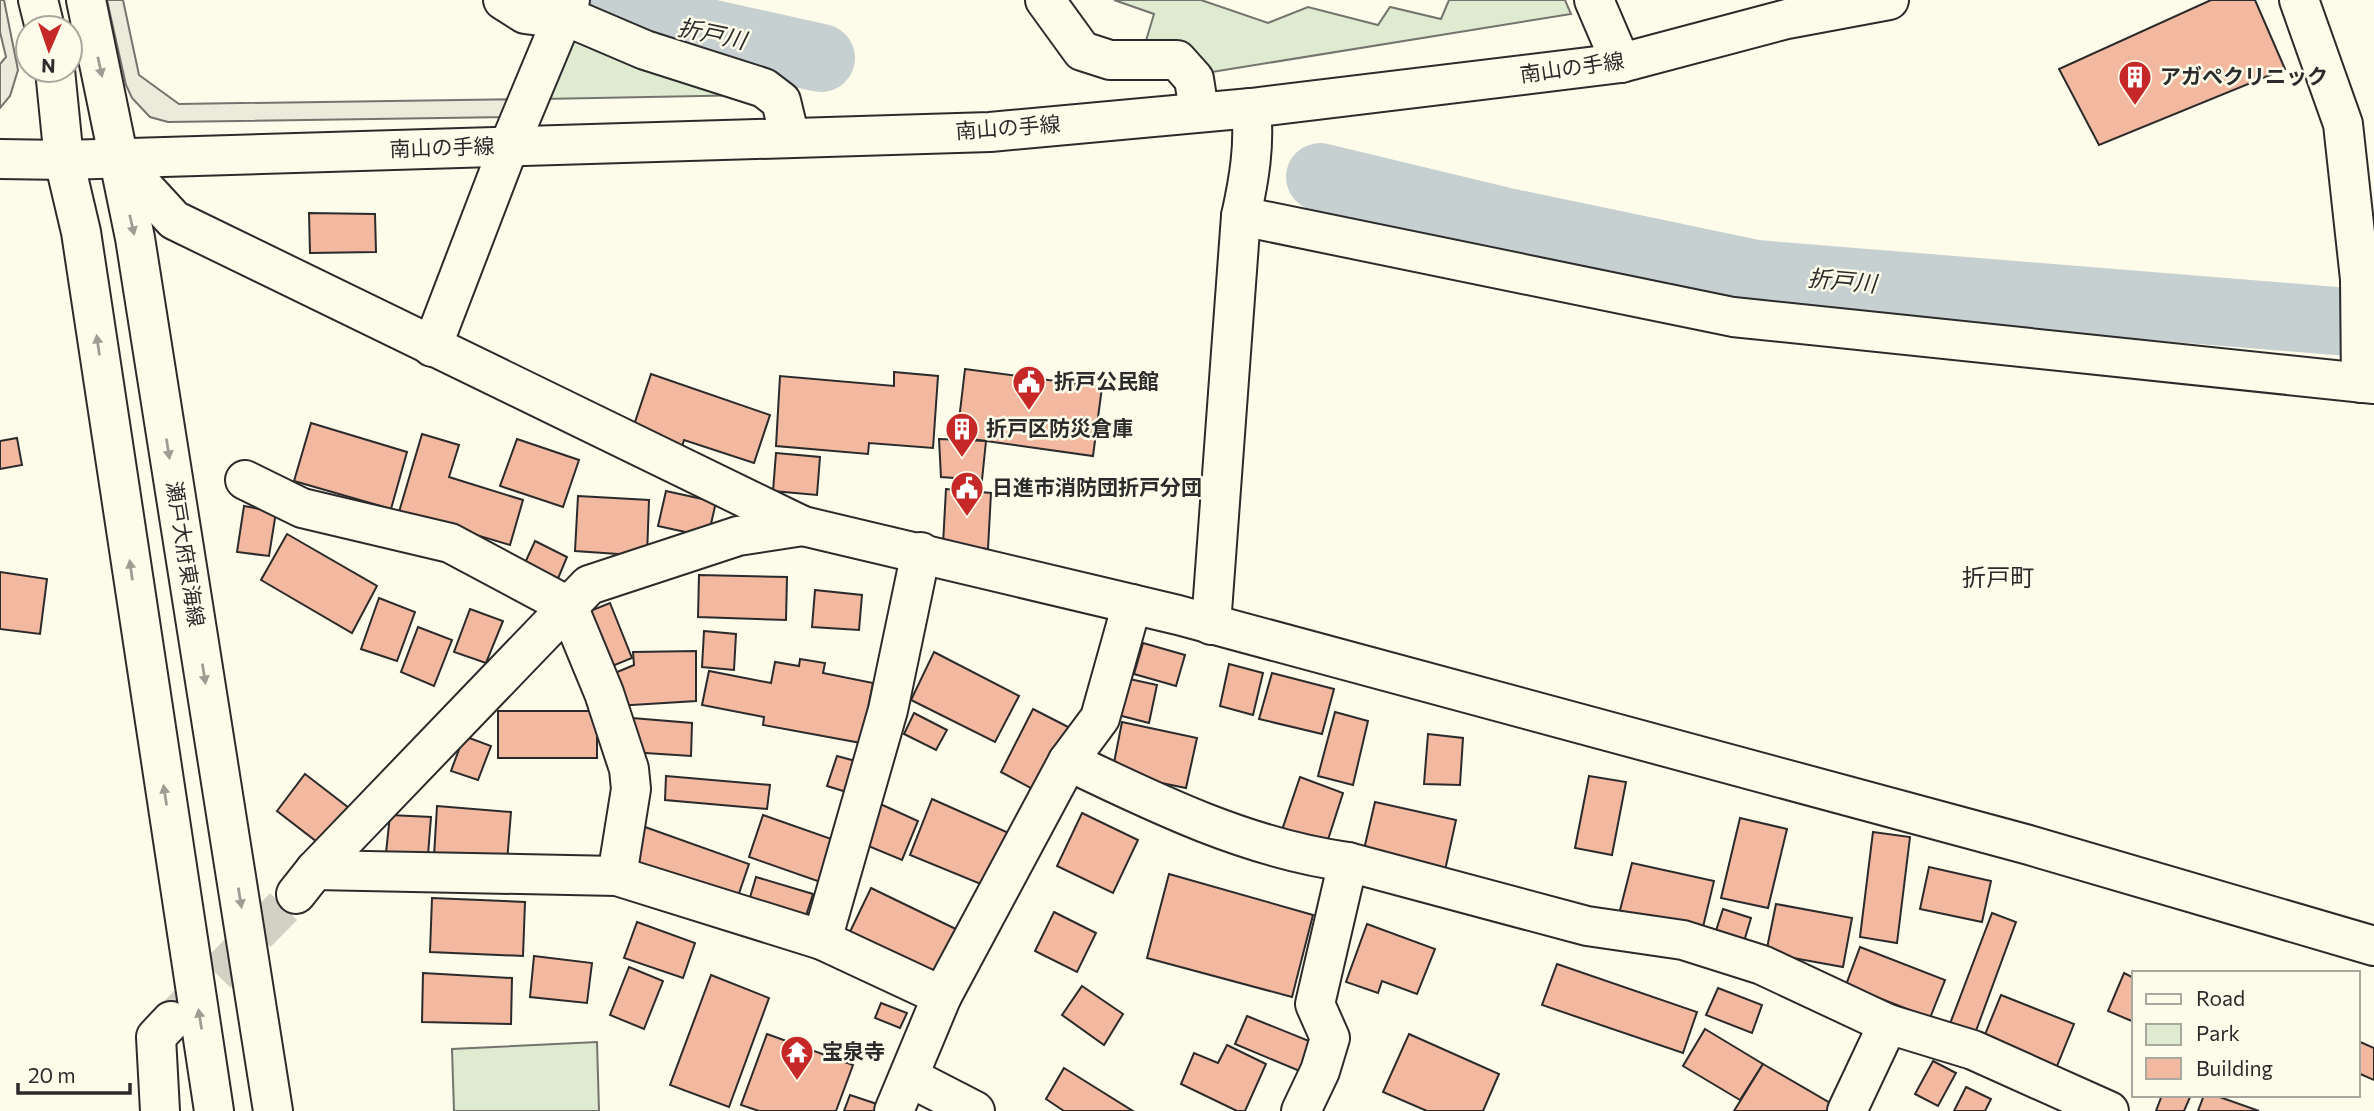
<svg xmlns="http://www.w3.org/2000/svg" width="2374" height="1111" font-family="Commissioner,'Noto Sans JP',sans-serif">
	<style>
		.green { fill: #deebd1; stroke: #74746e; stroke-width: 2 }
		.parking { fill: #eceadb; stroke: #74746e; stroke-width: 2 }
		.lines { fill: none; stroke-linecap: round; stroke-linejoin: round }
		.river { stroke: #c7d0d0; stroke-width: 68 }
		.building { fill: #f2b8a0; stroke: #2b2b2b; stroke-width: 2 }
		.minor-tunnel { stroke: #d3d1c4; stroke-width: 38; stroke-dasharray: 38 19; stroke-linecap: butt }
		.minor-casing { stroke: #2b2b2b; stroke-width: 42 }
		.major-casing { stroke: #2b2b2b; stroke-width: 42 }
		.minor { stroke: #fdfbea; stroke-width: 38 }
		.major { stroke: #fdfbea; stroke-width: 38 }
		.oneway { fill: #9e9d94 }
		.labels { text-anchor: middle; stroke-width: 5; stroke-linejoin: round; paint-order: stroke }
		.street-label { font-size: 21px; fill: #2b2b2b; stroke: #fdfbea }
		.poi-label { font-size: 21px; font-weight: bold; fill: #2b2b2b; stroke: #fdfbea; text-anchor: start }
		.water-label { font-size: 23px; font-style: italic; fill: #2b2b2b; stroke: #fdfbea }
		.quarter-label { font-size: 24px; fill: #2b2b2b; stroke: #fdfbea }
	</style>
	<rect width="100%" height="100%" fill="#fdfbea"/>
	<g class="green">
		<path d="M1114,0h87l67,23 40,-16 70,18 12,-18 51,12 8,-19h116l6,14 -359,58 -83,-17 16,-11 9,-30z"/>
		<path d="M570,28l184,67 -211,4z"/>
		<path d="M597,1042l2,69h-145l-2,-62z"/>
	</g>
	<g class="parking">
		<path d="M0,0h4l14,70 -8,26 -10,12v-44l6,-7 -6,-25z"/>
		<path d="M107,0h16l16,75 40,29 340,-5 -10,18 -341,5 -18,-5 -18,-19 -6,-13z"/>
	</g>
	<g class="lines">
		<g class="river">
			<path d="M606,0l62,24 153,34"/>
			<path d="M1320,177l187,45 249,52 618,50"/>
		</g>
	</g>
	<g class="building">
		<path d="M2211,0h44l30,69 -186,76 -40,-76z"/>
		<path d="M309,213l66,1 1,38 -66,1z"/>
		<path d="M965,369l137,18 -9,69 -136,-19z"/>
		<path d="M894,372l44,4 -5,72 -64,-5 -1,11 -92,-8 4,-70 114,10z"/>
		<path d="M651,374l119,41 -16,48 -70,-23 -4,14 -50,-17z"/>
		<path d="M311,423l96,29 -16,57 -97,-28z"/>
		<path d="M422,434l37,11 -10,32 74,23 -13,45 -111,-33z"/>
		<path d="M17,438l5,27 -22,4v-28z"/>
		<path d="M517,439l62,21 -16,47 -63,-21z"/>
		<path d="M939,439l47,2 -4,39 -41,-3z"/>
		<path d="M776,453l44,4 -3,38 -44,-4z"/>
		<path d="M946,489l45,4 -3,56 -45,-5z"/>
		<path d="M666,491l50,11 -8,35 -50,-11z"/>
		<path d="M578,496l71,4 -2,56 -72,-5z"/>
		<path d="M244,506l32,6 -7,44 -32,-4z"/>
		<path d="M287,534l90,52 -25,47 -91,-53z"/>
		<path d="M535,541l32,16 -10,24 -33,-16z"/>
		<path d="M0,572l47,7 -7,55 -40,-5z"/>
		<path d="M699,575l88,2 -1,43 -88,-3z"/>
		<path d="M815,590l47,5 -3,35 -47,-3z"/>
		<path d="M379,598l36,14 -18,49 -36,-12z"/>
		<path d="M610,603l22,55 -32,13 -20,-56z"/>
		<path d="M470,609l33,12 -17,42 -32,-11z"/>
		<path d="M418,627l34,13 -18,46 -33,-14z"/>
		<path d="M704,631l32,3 -2,36 -32,-3z"/>
		<path d="M1143,643l42,12 -9,31 -42,-12z"/>
		<path d="M696,651v50l-80,5 -11,-29 29,-12 -1,-13z"/>
		<path d="M934,652l85,44 -24,46 -84,-42z"/>
		<path d="M800,659l25,4 -2,10 50,10 -12,60 -98,-18 1,-8 -62,-12 7,-34 62,12 4,-21 24,4z"/>
		<path d="M1229,664l34,9 -10,42 -33,-9z"/>
		<path d="M1272,673l62,16 -12,45 -63,-15z"/>
		<path d="M1125,678l32,7 -8,38 -31,-8z"/>
		<path d="M1033,709l43,22 -32,64 -43,-23z"/>
		<rect x="498" y="711" width="99" height="47"/>
		<path d="M1335,712l33,9 -15,64 -35,-9z"/>
		<path d="M914,713l33,17 -11,20 -32,-16z"/>
		<path d="M632,718l60,5 -1,33 -61,-4z"/>
		<path d="M1122,722l75,16 -11,50 -74,-15z"/>
		<path d="M1428,734l35,4 -3,47 -36,-1z"/>
		<path d="M464,736l27,10 -13,34 -27,-9z"/>
		<path d="M837,756l26,7 -10,31 -26,-8z"/>
		<path d="M305,774l44,34 -28,37 -44,-34z"/>
		<path d="M666,776l104,9 -3,24 -102,-9z"/>
		<path d="M1589,776l37,6 -14,73 -37,-7z"/>
		<path d="M1300,777l43,16 -18,56 -44,-16z"/>
		<path d="M932,799l79,35 -23,53 -78,-32z"/>
		<path d="M1375,802l81,18 -12,55 -82,-17z"/>
		<path d="M878,803l40,18 -16,39 -41,-17z"/>
		<path d="M437,806l74,6 -4,50 -73,-6z"/>
		<path d="M1082,813l56,27 -25,53 -56,-27z"/>
		<path d="M390,815l41,2 -3,38 -42,-2z"/>
		<path d="M763,815l77,27 -14,42 -77,-27z"/>
		<path d="M1740,818l47,11 -19,79 -47,-10z"/>
		<path d="M645,827l104,37 -14,41 -103,-37z"/>
		<path d="M1873,832l37,5 -13,106 -37,-6z"/>
		<path d="M1632,863l82,18 -11,46 -86,-5z"/>
		<path d="M1929,867l62,14 -9,41 -62,-13z"/>
		<path d="M1169,874l144,41 -21,82 -145,-39z"/>
		<path d="M756,877l57,17 -11,34 -56,-17z"/>
		<path d="M871,888l89,43 -25,50 -88,-43z"/>
		<path d="M432,898l93,4 -2,54 -93,-4z"/>
		<path d="M1776,904l76,14 -9,49 -77,-14z"/>
		<path d="M1723,909l28,9 -11,37 -29,-9z"/>
		<path d="M1054,912l42,21 -19,39 -42,-21z"/>
		<path d="M1992,913l24,9 -43,117 -25,-10z"/>
		<path d="M637,922l58,21 -12,35 -59,-20z"/>
		<path d="M1367,924l68,25 -18,45 -35,-13 -4,12 -32,-11z"/>
		<path d="M1860,947l85,33 -15,38 -84,-33z"/>
		<path d="M534,956l58,7 -5,40 -57,-6z"/>
		<path d="M1557,964l140,48 -14,41 -141,-48z"/>
		<path d="M629,967l34,14 -19,48 -34,-14z"/>
		<path d="M423,973l89,5 -1,46 -89,-2z"/>
		<path d="M2124,973l10,5v44l-26,-11z"/>
		<path d="M711,975l58,23 -40,109 -59,-22z"/>
		<path d="M1082,986l41,28 -19,31 -42,-30z"/>
		<path d="M1718,988l44,17 -10,28 -46,-18z"/>
		<path d="M2001,995l73,29 -19,47 -73,-29z"/>
		<path d="M881,1003l26,10 -7,15 -25,-10z"/>
		<path d="M1247,1016l67,27 -12,29 -67,-28z"/>
		<path d="M1705,1029l58,35 -23,36 -57,-34z"/>
		<path d="M767,1034l86,31 -17,46h-77l-18,-6z"/>
		<path d="M1409,1034l90,40 -16,37h-56l-44,-19z"/>
		<path d="M2358,1041l16,7v32l-16,-7z"/>
		<path d="M1227,1045l39,19 -21,47h-8l-56,-27 13,-31 24,10z"/>
		<path d="M1933,1061l23,12 -18,33 -23,-12z"/>
		<path d="M1763,1064l74,43 -2,4h-101z"/>
		<path d="M1064,1068l69,43h-69l-18,-12z"/>
		<path d="M1966,1087l25,12 -6,12h-31z"/>
		<path d="M850,1095l33,11 -1,5h-38z"/>
		<path d="M2162,1095h29l-7,16h-28z"/>
		<path d="M2204,1095h10l45,16h-61z"/>
	</g>
	<g class="lines">
		<path class="minor-tunnel" d="M177,1015l119,-121"/>
		<defs>
			<g id="minor">
				<path d="M503,0l22,14 52,7 68,29 119,38 17,13 9,37"/>
				<path d="M1045,0l37,51 28,9h67l17,19 5,32"/>
				<path d="M1594,0l27,63"/>
				<path d="M2299,0l44,124 17,155 1,104"/>
				<path d="M117,158l57,62 629,306 375,89 851,230 345,101"/>
				<path d="M0,159l64,1 926,-28 261,-24 370,-45 166,-44 102,-19"/>
				<path d="M1241,216l492,101 641,67"/>
				<path d="M432,347l77,-201 61,-146"/>
				<path d="M245,480l57,28 148,35 118,63 36,87 25,76 2,20 -14,87"/>
				<path d="M1211,625l30,-409c8,-36 14,-71 10,-108"/>
				<path d="M1068,761c89,43 182,88 280,101l239,64 96,14 79,25 126,59 85,26 136,61"/>
				<path d="M315,870l302,6 205,64 120,56"/>
				<path d="M296,894l19,-24 274,-285 149,-49 65,-10"/>
				<path d="M822,940l66,-230 33,-158"/>
				<path d="M909,1077l66,34"/>
				<path d="M160,1111l-4,-74 15,-16"/>
				<path d="M894,1111l48,-115 126,-235 32,-43 32,-114"/>
				<path d="M1301,1111l19,-40 10,-33 -15,-34 33,-142"/>
				<path d="M1847,1111l41,-87"/>
			</g>
			<g id="major">
				<path d="M38,0l7,28"/>
				<path d="M86,0l49,238 138,873"/>
				<path d="M55,70l9,90 17,72 133,879"/>
			</g>
		</defs>
		<use href="#minor" class="minor-casing"/>
		<use href="#major" class="major-casing"/>
		<use href="#minor" class="minor"/>
		<use href="#major" class="major"/>
	</g>
	<defs><path id="oneway-solid" d="M-6-.8H1V-3.2L6.5 0L1 3.2V.8H-6Z" transform="scale(1.75)"/></defs>
	<g class="oneway">
		<use href="#oneway-solid" transform="translate(100 67) rotate(78)"/>
		<use href="#oneway-solid" transform="translate(132 225) rotate(77)"/>
		<use href="#oneway-solid" transform="translate(98 345) rotate(-98)"/>
		<use href="#oneway-solid" transform="translate(168 449) rotate(81)"/>
		<use href="#oneway-solid" transform="translate(131 570) rotate(-98)"/>
		<use href="#oneway-solid" transform="translate(204 674) rotate(81)"/>
		<use href="#oneway-solid" transform="translate(165 795) rotate(-99)"/>
		<use href="#oneway-solid" transform="translate(240 898) rotate(81)"/>
		<use href="#oneway-solid" transform="translate(200 1019) rotate(-99)"/>
	</g>
	<defs>
		<symbol id="building-pin" viewBox="-11 -11 22 30"><path d="M0 17L-7.5 6A9.5 9.5 0 1 1 7.5 6Z" fill="#c62828" stroke="#fdfbea"/><path d="M-4-6H4V6H1V3H-1V6H-4ZM-2.5-4.3h1.7v1.8h-1.7ZM.8-4.3h1.7v1.8H.8ZM-2.5-1h1.7V.8h-1.7ZM.8-1h1.7V.8H.8Z" fill="#fff"/></symbol>
		<symbol id="civic-pin" viewBox="-11 -11 22 30"><path d="M0 17L-7.5 6A9.5 9.5 0 1 1 7.5 6Z" fill="#c62828" stroke="#fdfbea"/><path d="M-.6-6.5H3V-4.5H.6V-3L4-1V1h2V6H-6V1h2V-1L-.6-3ZM-1.2 2.5V6h2.4V2.5Z" fill="#fff"/></symbol>
		<symbol id="temple-pin" viewBox="-11 -11 22 30"><path d="M0 17L-7.5 6A9.5 9.5 0 1 1 7.5 6Z" fill="#c62828" stroke="#fdfbea"/><path d="M0-6L5-2H3V0L6.5 2.5H4V6H1.5V3h-3V6H-4V2.5H-6.5L-3 0V-2H-5Z" fill="#fff"/></symbol>
	</defs>
	<g fill-rule="evenodd">
		<use href="#building-pin" x="2116" y="58" width="38" height="52"/>
		<use href="#civic-pin" x="1010" y="363" width="38" height="52"/>
		<use href="#building-pin" x="943" y="410" width="38" height="52"/>
		<use href="#civic-pin" x="948" y="469" width="38" height="52"/>
		<use href="#temple-pin" x="778" y="1033" width="38" height="52"/>
	</g>
	<g class="labels">
		<g class="street-label">
			<text transform="translate(1572 68) rotate(-8)" y="7">南山の手線</text>
			<text transform="translate(1008 128) rotate(-4)" y="7">南山の手線</text>
			<text transform="translate(442 148) rotate(-2)" y="7">南山の手線</text>
			<text transform="translate(185 554) rotate(81)" y="7">瀬戸大府東海線</text>
		</g>
		<g class="poi-label">
			<text x="2160" y="84">アガぺクリニック</text>
			<text x="1054" y="389">折戸公民館</text>
			<text x="986" y="436">折戸区防災倉庫</text>
			<text x="992" y="495">日進市消防団折戸分団</text>
			<text x="822" y="1059">宝泉寺</text>
		</g>
		<g class="water-label">
			<text transform="translate(712 34) rotate(12)" y="8">折戸川</text>
			<text transform="translate(1842 281) rotate(5)" y="8">折戸川</text>
		</g>
		<g class="quarter-label">
			<text x="1998" y="586">折戸町</text>
		</g>
	</g>
	<rect x="2132" y="971" width="228" height="126" fill="#fdfbea" stroke="#a9a89e" stroke-width="2"/>
	<rect x="2146" y="994" width="35" height="10" fill="#fdfbea" stroke="#a9a89e" stroke-width="2"/>
	<text x="2196" y="1006" font-size="21" fill="#2b2b2b">Road</text>
	<rect x="2146" y="1024" width="35" height="21" fill="#deebd1" stroke="#a9a89e" stroke-width="2"/>
	<text x="2196" y="1041" font-size="21" fill="#2b2b2b">Park</text>
	<rect x="2146" y="1058" width="35" height="21" fill="#f2b8a0" stroke="#a9a89e" stroke-width="2"/>
	<text x="2196" y="1076" font-size="21" fill="#2b2b2b">Building</text>
	<g transform="translate(49 49) rotate(182)"><circle r="33" fill="#fdfbea" stroke="#a9a89e" stroke-width="2"/>
	<path d="M0-5L12 26L0 18L-12 26Z" fill="#c62828"/>
	<text y="-10" font-size="19" font-weight="bold" text-anchor="middle" fill="#2b2b2b">N</text>
	</g>
	<path d="M18 1083v10h112v-10" fill="none" stroke="#2b2b2b" stroke-width="3.5"/>
	<text x="28" y="1083" font-size="21" fill="#2b2b2b" stroke="#fdfbea" stroke-width="5" paint-order="stroke">20 m</text>
</svg>
